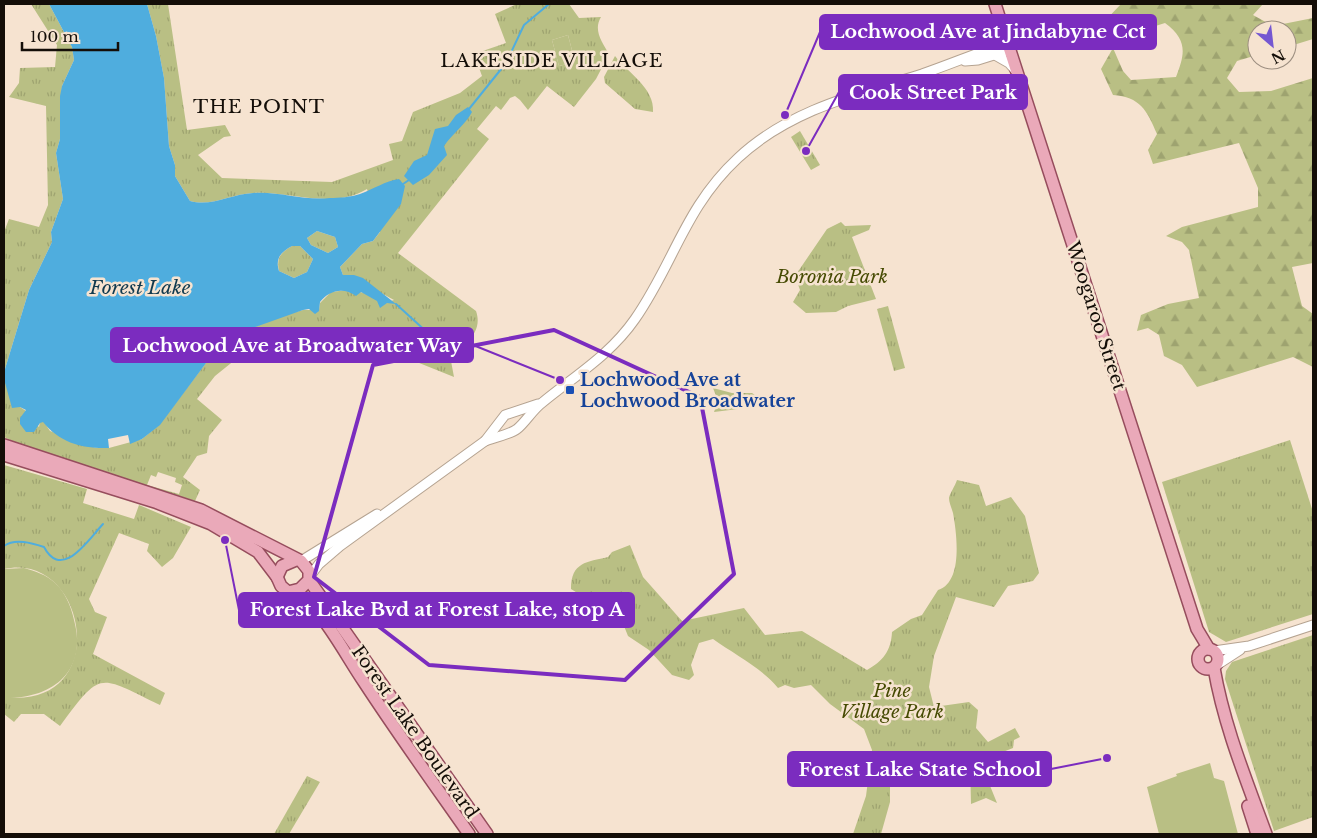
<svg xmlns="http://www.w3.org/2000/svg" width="1317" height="838" font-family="'Libre Baskerville',serif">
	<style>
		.grass { fill: #b9bf84 }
		.forest { fill: url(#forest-firs) }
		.park { fill: url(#park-tufts); fill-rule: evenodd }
		.water { fill: #4fadde; fill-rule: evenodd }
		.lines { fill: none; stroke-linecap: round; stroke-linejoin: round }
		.stream { stroke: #4fadde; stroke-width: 2 }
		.minor-casing { stroke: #b5a391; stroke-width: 11 }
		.major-casing { stroke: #964d5d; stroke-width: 14 }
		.minor { stroke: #fff; stroke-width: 9 }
		.major { stroke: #eaa9b9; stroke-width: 11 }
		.marked { fill: none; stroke: #7b2cbf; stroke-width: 4; stroke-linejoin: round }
		.transit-dot { fill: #1a4fb4; stroke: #f6e3d0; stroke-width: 2 }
		.labels { text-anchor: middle; stroke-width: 5; stroke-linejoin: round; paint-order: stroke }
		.park-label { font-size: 18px; font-style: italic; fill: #464b03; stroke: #f6e3d0 }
		.street-label { font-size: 18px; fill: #140e08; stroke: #f6e3d0 }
		.transit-label { font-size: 18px; font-weight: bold; fill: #164399; stroke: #f6e3d0; text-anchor: start }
		.neighbourhood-label { font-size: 19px; letter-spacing: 1px; fill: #140e08; stroke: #f6e3d0 }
		.water-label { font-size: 19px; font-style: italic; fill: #10394e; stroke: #f6e3d0 }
		.leader { fill: none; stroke: #7b2cbf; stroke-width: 2 }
		.callout-dot { fill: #7b2cbf; stroke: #f6e3d0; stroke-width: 2 }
		.callout { fill: #7b2cbf; stroke: #7b2cbf; stroke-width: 2 }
		.callout-label { font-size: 19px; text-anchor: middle; font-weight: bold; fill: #fff }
	</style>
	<defs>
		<pattern id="forest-firs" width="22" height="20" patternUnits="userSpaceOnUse" patternTransform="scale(1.25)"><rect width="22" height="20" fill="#b9bf84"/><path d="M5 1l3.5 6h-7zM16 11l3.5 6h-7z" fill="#9ea370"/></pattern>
		<pattern id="park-tufts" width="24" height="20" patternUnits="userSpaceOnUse" patternTransform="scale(1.25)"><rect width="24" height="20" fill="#b9bf84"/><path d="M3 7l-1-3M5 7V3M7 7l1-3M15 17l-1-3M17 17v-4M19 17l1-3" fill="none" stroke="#9ea370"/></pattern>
	</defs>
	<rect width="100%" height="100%" fill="#f6e3d0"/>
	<g class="grass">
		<path d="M568,35l7,27 -16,4 -7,-26z"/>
		<path d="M24,568c11,3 23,7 31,15 10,9 16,23 19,37 14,51 -21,79 -70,78v-129z"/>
		<path d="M1210,763l4,15 10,3 14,53h-79l-12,-47 30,-11 -1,-2z"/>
	</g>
	<path class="forest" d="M1121,4h142l-10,11 20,11 40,-8v21l-26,8v-17h-30v25l-20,6 -10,17 12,14 32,-1 42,-13v185l-21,4 10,39 11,8v53l-20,-10 -96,30 -15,-22 -18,-9 -5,-21 -11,-7 -11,3 4,-16 27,-11 31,-6 -10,-48 -7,-8 -16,-6 16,-9 76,-20v-19l-19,-45 -86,21 -5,-14 9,-16c-10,-24 -17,-37 -44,-39l-12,-26 12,-21 10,23 8,9 45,-3c9,-23 12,-37 -11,-54l-60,19 -3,-18z"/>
	<g class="park">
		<path d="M31,4h18l23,43 2,13 -12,26 -2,53 -4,14 7,46 -12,33 1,10 -23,48 -24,79 15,38 6,4 -1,2 14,14 1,-5h4l6,9 46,17h13l33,-9 17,-14 56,-74 13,-10 13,-9 44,-17 18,-5h16l1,-7 11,-11c9,-1 20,-2 29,0 14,3 19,14 34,8l-44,-24 -7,-1 -3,-8 22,-23 11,-3 7,-9 -13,-43c-34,21 -77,2 -114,4 -22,1 -41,14 -63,8l-15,-25v-11l-6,-19 -5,-68 -8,-42 -9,-32h21l19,126 38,-5 6,11 -7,1 -26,18 24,23 110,4 61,-22 -4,-16 13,-3 11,-29 47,-19 22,-17 -8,-22 32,-11 -11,-29 22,-10h52l10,14 22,-1c-8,13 1,25 8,37l-13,25 -22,28 -27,-21 -19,24 -8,-10 -5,-4 -5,2 -9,12 -5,-4 -19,23 12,10 -91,114 78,58c8,23 -14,34 -25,50l3,16 -107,-43 -91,9 -41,33 -18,23 25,21 -13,16 -2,17 -10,3 -14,21 17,13 -5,11 -172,-55 -19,-9v-205l5,-13 30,8 9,-22 -2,-99 -37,-9 10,-14 1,-15 35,-1 2,-22zM568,35l7,27 -16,4 -7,-26zM158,472l18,6 -1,4 7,3 -3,9 -32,-9 4,-10 5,2z"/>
		<path d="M615,56c12,16 40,32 38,56l-18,-3 -30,-26 -1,-6z"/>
		<path d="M800,131l20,34 -9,5 -20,-33z"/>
		<path d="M841,222l4,4 26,-1 -2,5 -17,7 24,62 -28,7 -12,6 -30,1 -13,-11 7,-12 -5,-14 32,-47z"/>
		<path d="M317,231l18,6 3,10 -10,6 -17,-8 -4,-7z"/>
		<path d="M292,246h8l13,13 -6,13 -13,6 -15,-7c-3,-13 2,-19 13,-25z"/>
		<path d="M888,306l17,62 -11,3 -17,-62z"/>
		<path d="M713,388l19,5h20l10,7 -24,9 -24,3 4,-11z"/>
		<path d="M1290,440l23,72v102l-87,28 -17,-10 -47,-150z"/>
		<path d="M4,465l83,24 -4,14 51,16 5,-14 52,22 -18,31 -11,9 -15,-16 2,-7 -30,-11 -30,66 6,13 12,5 -14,37 72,39 -5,12c-62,-30 -58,-36 -100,21l-16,-12h-23l-7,8 -10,-8v-17c110,13 84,-147 0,-128z"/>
		<path d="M957,480l22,5 7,21 25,-9 14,19 14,57 -6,8 -25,5 -14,21 -38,-10 -22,59 -5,31 5,20 35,-5 9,8 -2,18 12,14 27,-14 5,9 -6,3 -1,8 -33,13 17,42 -11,-5 -15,6 -1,-45 -37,1 -18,5 -25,-3v40l-9,32h-28l13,-38 6,-46 -8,-21 -34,-25 -19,-19 -17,3 -9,-3 -7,3c-15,-19 -44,-34 -65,-49l-14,4 -8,22 3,10 -5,5 -17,-5 -23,-25 -21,-14 -6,-15 -51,-32c0,-27 16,-27 37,-32l4,-5 18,-7 13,32 39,44 62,-13 21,27 37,-4 65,39c16,-9 24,-19 25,-38l19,-13 11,-4 16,-25c25,-8 19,-55 15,-77 -1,-4 -4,-10 -4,-15 1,-5 6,-12 8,-18z"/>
		<path d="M1313,635v182l-39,14 -49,-152 1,-8 6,-9z"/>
		<path d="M307,776l13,6 -31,52h-15z"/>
	</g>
	<g class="water">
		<path d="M49,4h98l9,32 8,42 5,68 6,19v11l15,25c22,6 41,-7 63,-8 26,-2 51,8 77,5 9,0 21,-1 30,-4 14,-5 25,-13 39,-15l6,7 -4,18 -28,37 -11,3 -22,23 3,8h11l9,3 33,26 -9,-1 -7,5 -3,-7 -16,-9 -5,4c-12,-9 -27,-6 -36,6l-1,9 -4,3 -6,-5 -6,1 -62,22 -13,9 -13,10 -55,74 -18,14 -12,5 -2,-9 -20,4 1,9c-26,1 -49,-5 -66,-26l-3,1 -6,9h-8l-6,-8v-6l6,-8 -6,-3 -8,1 -8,-29 1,-10 24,-79 23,-48 -1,-10 12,-33 -7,-46 4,-14v-43l2,-10 12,-26 -2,-13zM317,231l18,6 3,10 -10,6 -17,-8 -4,-7zM292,246h8l13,13 -6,13 -13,6 -15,-7c-4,-13 2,-19 13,-25z"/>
		<path d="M468,107l4,5c-7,13 -19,21 -28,34l3,9 -18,20 -16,10 -9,-9 10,-15 13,-6 8,-26 13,-3 8,-11z"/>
	</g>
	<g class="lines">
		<g class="stream">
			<path d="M469,109l37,-46 18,-38 25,-21"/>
			<path d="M403,184l6,-4"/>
			<path d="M396,304l44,40 11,6"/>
			<path d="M4,546c11,-8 28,-3 40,1 18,34 44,-7 59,-23"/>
		</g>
		<defs>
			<g id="minor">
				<path d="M981,49l15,-12 6,-9"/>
				<path d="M995,55l14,8 7,8"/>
				<path d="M965,61l13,-1 32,-10"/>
				<path d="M485,441c8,-3 26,-7 32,-12 8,-6 16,-20 26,-27 33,-27 67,-47 92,-83 39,-56 50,-112 103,-161 51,-48 120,-64 184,-84 29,-10 57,-22 85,-31"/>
				<path d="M301,561l76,-47"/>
				<path d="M310,576l9,-12 21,-18 145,-105 20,-26 33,-11"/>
				<path d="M1214,651l35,-5 64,-21"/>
				<path d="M1217,665l23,-15"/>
			</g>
			<g id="major">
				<path d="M995,4l202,625 12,20"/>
				<path d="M4,445l197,65 100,51 8,10v9l-9,9 -12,3 -7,-6 -4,-9 -19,-25 -47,-28 -56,-22 -151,-47"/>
				<path d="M277,577l5,-11 14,-6"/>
				<path d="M309,580l178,254"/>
				<path d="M296,591c30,24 47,60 68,91 34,52 70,102 105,152"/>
				<circle cx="1208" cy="659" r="10"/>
				<path d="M1214,668c10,58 32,111 52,166"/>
				<path d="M1248,806l9,28"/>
			</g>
		</defs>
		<use href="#minor" class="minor-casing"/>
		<use href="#major" class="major-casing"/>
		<use href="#minor" class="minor"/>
		<use href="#major" class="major"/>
	</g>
	<path class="marked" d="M554,330l146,67 34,177 -109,106 -196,-15 -115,-88 59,-212z"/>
	<rect class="transit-dot" x="565" y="385" width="10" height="10" rx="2.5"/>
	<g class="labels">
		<g class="park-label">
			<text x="832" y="283">Boronia Park</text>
			<text x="892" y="697">Pine<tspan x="892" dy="21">Village Park</tspan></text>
		</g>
		<g class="street-label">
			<text transform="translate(1096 316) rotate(72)" y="6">Woogaroo Street</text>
			<text transform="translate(415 732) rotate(55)" y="6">Forest Lake Boulevard</text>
		</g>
		<g class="transit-label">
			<text x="580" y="386">Lochwood Ave at<tspan x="580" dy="21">Lochwood Broadwater</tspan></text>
		</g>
		<g class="neighbourhood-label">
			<text x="552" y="67">LAKESIDE VILLAGE</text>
			<text x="259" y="113">THE POINT</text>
		</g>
		<g class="water-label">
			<text x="140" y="294">Forest Lake</text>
		</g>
	</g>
	<path class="leader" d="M785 115L820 32M806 151L839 92M560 380L473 345M225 540L239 610M1107 758L1051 769"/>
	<g class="callout-dot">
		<circle cx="785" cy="115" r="5"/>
		<circle cx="806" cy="151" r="5"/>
		<circle cx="560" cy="380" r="5"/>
		<circle cx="225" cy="540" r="5"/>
		<circle cx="1107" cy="758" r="5"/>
	</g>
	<g class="callout">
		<rect x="820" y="15" width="336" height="34" rx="5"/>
		<rect x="839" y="75" width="188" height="34" rx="5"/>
		<rect x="111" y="328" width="362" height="34" rx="5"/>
		<rect x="239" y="593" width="395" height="34" rx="5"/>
		<rect x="788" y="752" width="263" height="34" rx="5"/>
	</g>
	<g class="callout-label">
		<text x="988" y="38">Lochwood Ave at Jindabyne Cct</text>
		<text x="933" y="99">Cook Street Park</text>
		<text x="292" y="352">Lochwood Ave at Broadwater Way</text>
		<text x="437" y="616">Forest Lake Bvd at Forest Lake, stop A</text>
		<text x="920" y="776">Forest Lake State School</text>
	</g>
	<rect width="1317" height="838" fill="none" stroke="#140e08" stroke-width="10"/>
	<g transform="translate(1272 45) rotate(152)"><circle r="24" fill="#f6e3d0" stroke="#9c8e80"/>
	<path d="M0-4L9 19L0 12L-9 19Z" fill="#7557d1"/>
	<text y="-8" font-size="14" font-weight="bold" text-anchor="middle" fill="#140e08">N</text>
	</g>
	<path d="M22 42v8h96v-8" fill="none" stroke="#140e08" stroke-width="2.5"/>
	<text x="30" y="42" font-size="15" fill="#140e08" stroke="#f6e3d0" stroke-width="4" paint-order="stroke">100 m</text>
</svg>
